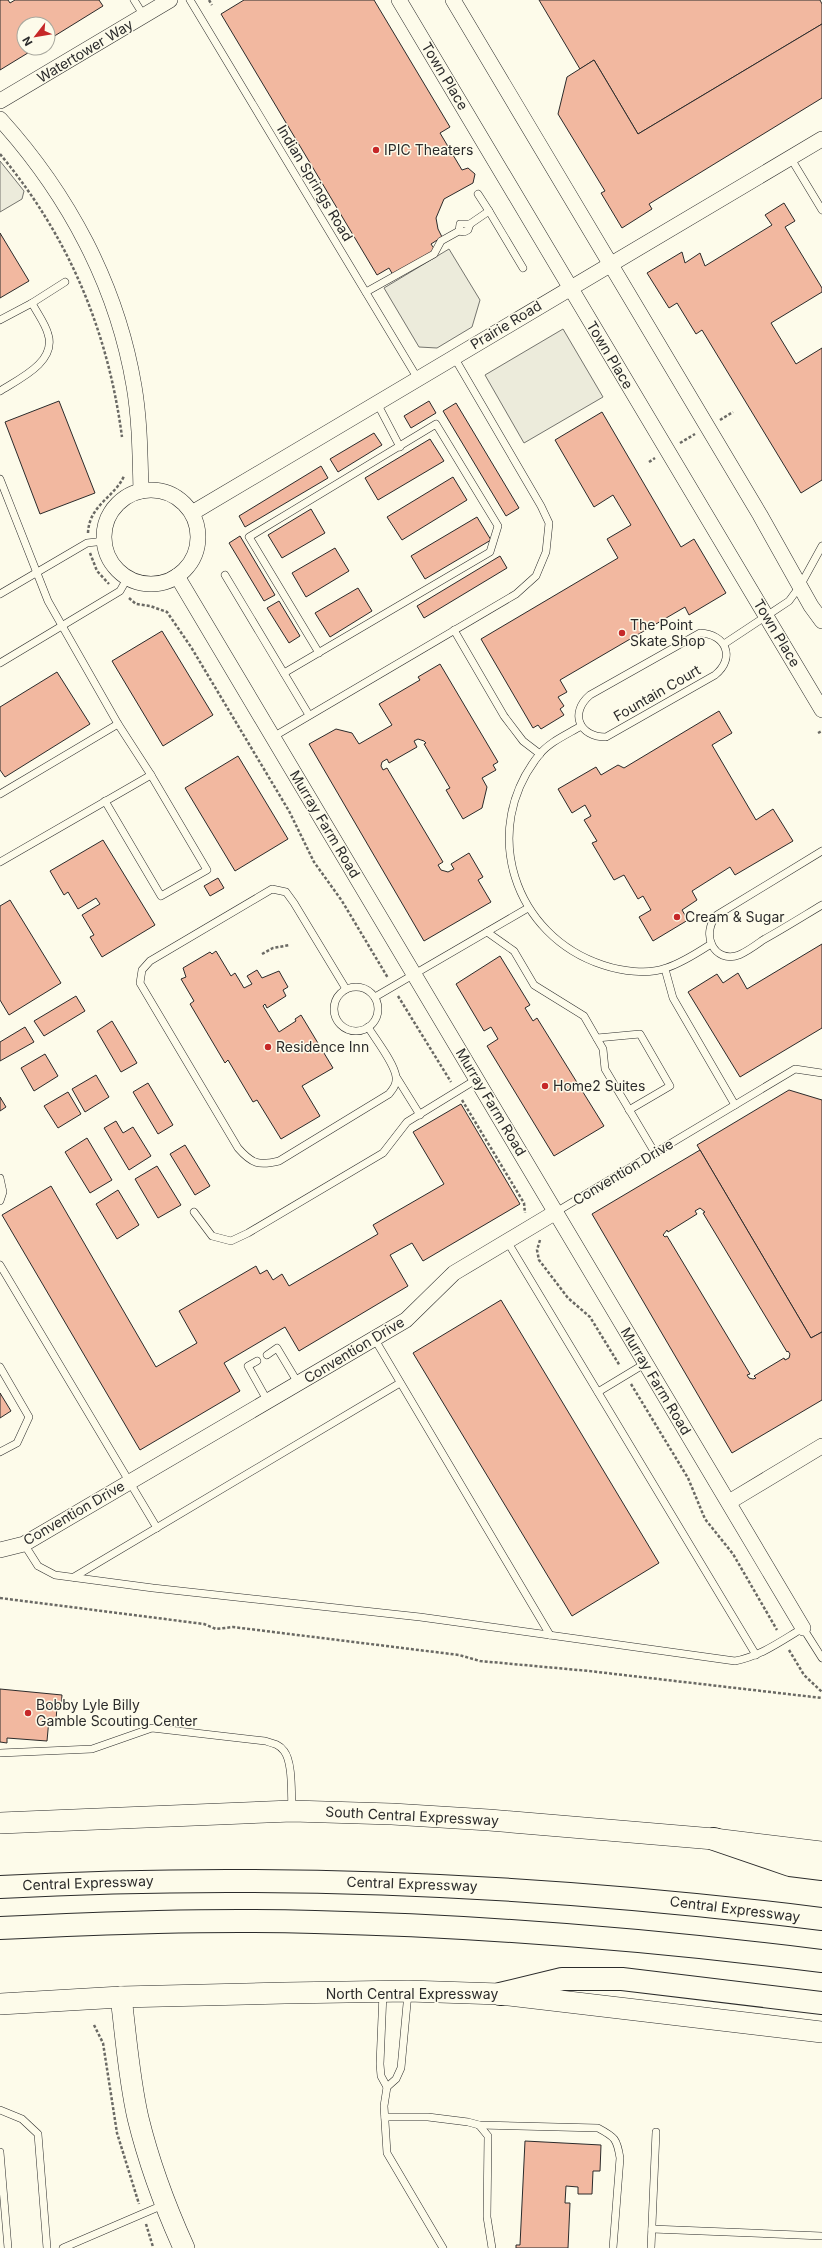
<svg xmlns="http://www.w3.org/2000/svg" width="822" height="2248" font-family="Inter,sans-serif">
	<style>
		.green { fill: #ecebdb; stroke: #74746e }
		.building { fill: #f2b8a0; stroke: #2b2b2b; fill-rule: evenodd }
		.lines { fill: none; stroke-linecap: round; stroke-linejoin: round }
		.lane-casing { stroke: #2b2b2b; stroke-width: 8 }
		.street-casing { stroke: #2b2b2b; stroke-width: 16 }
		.secondary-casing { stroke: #2b2b2b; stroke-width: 22 }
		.highway-casing { stroke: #2b2b2b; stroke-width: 24 }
		.path { stroke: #6a6964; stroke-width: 2.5; stroke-dasharray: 3 2; stroke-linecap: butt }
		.lane { stroke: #fdfbea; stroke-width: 7 }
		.street { stroke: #fdfbea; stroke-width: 15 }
		.secondary { stroke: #fdfbea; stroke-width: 21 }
		.highway { stroke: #fdfbea; stroke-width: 22 }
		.poi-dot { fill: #c62828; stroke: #fdfbea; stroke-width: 1.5 }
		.labels { text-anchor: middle; stroke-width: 3; stroke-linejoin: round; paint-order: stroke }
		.street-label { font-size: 14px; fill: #2b2b2b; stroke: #fdfbea }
		.poi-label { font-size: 14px; fill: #2b2b2b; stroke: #fdfbea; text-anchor: start }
	</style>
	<rect width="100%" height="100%" fill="#fdfbea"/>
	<g class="green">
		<path d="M0,161l24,30 -2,8 -22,13z"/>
		<path d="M449,249l31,51 -8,27 -35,21 -18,-1 -35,-59z"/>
		<path d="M563,329l40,68 -79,46 -39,-68z"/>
	</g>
	<g class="building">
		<path d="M0,0h8l2,3 5,-3h84l4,6 -55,34v-16h-24v24h12l-36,22z"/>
		<path d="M244,0h130l76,127 -10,6 22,37 6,-2 7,6 -2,9 -29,16 -8,19 2,11 4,8 -11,7 4,6 -42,25 -4,-7 -12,7 -156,-261z"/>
		<path d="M539,0h281l2,4v20l-184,110 -44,-74 -14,9z"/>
		<path d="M822,24v74l-173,106 3,5 -30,19 -21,-35 4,-2 -47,-77 9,-37 27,-17 44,74z"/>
		<path d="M784,203l11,18 -10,6 37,61v4l-51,31 25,41 26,-16v132l-21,13 -99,-163 -6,4 -19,-31 -8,5 -22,-35 35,-21 3,11 15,-10 5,13 67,-41 -7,-10z"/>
		<path d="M0,233l29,48 -29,17z"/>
		<path d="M59,401l36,92 -55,21 -35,-92z"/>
		<path d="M429,401l7,12 -25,15 -7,-12z"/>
		<path d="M456,403l63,105 -13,8 -63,-105z"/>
		<path d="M602,412l79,135 13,-8 32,54 -37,22 -4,-8 -125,73 7,12 -9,5 6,9 -4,3 4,6 -23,14 -3,-4 -5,3 -52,-89 137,-81 -11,-19 24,-14 -18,-30 -19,12 -39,-67z"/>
		<path d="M374,433l8,12 -44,27 -8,-13z"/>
		<path d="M430,439l14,22 -66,39 -13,-22z"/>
		<path d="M321,466l7,12 -83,49 -6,-11z"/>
		<path d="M453,477l14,23 -65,40 -15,-23z"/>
		<path d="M311,509l14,24 -43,25 -14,-23z"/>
		<path d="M477,517l14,23 -66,39 -14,-23z"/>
		<path d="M240,536l35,59 -11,6 -35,-58z"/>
		<path d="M335,548l14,23 -43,26 -14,-24z"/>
		<path d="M500,556l7,12 -83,50 -7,-12z"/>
		<path d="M358,588l14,23 -42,26 -15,-24z"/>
		<path d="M279,601l21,35 -11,7 -22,-35z"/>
		<path d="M162,631l51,84 -50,31 -51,-85z"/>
		<path d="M440,664l58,98 -5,3 3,5 -14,8 5,9 -5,21 -19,11 -17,-29 4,-2 -26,-44 2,-1 -2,-2 -6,-2 -4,2 3,6 -28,16 -2,-4 -5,3 -1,4 2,4 4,-2 56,94 -5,3 3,5 7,2 6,-3 -3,-5 18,-11 14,24 -5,3 13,22 -67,39 -115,-197 27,-15 16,4 7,11 33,-19 -13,-21 41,-24 -2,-3z"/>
		<path d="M57,672l33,52 -85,53 -5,-7v-63z"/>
		<path d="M719,711l13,22 -20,12 44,75 17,-11 20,32 -58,34 -5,-8 -38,24 5,9 -15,10 6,10 -35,21 -14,-24 12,-7 -8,-14 -5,3 -14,-24 -10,5 -22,-37 5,-2 -13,-21 7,-4 -6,-11 -13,8 -14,-24 38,-22 5,8 17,-10 6,3z"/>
		<path d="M238,756l50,83 -53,32 -50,-83z"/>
		<path d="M103,840l52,85 -53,32 -12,-20 4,-2 -12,-20 18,-11 -4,-6 -18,11 -10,-17 -4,3 -14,-24z"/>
		<path d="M218,878l6,10 -14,8 -6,-10z"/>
		<path d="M10,900l51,83 -52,32 -9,-15v-94z"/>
		<path d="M822,944v84l-82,49 -52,-85 29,-18 6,9 15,-10 9,16z"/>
		<path d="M216,951l15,25 4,-3 9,15 8,-4 -5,-8 10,-6 5,8 17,-7 9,16 -5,3 3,6 -19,12 -2,-4 -2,2 16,26 17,-11 -1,-2 6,-4 32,53 -31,18 18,30 -39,23 -24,-39 -4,2 -25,-42 -3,3 -35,-59 4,-3 -13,-22 5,-2 -3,-9 27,-16 2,2z"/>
		<path d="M500,956l30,49 -5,3 8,13 4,-3 67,108 -50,30 -67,-110 11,-7 -7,-12 -7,4 -28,-47z"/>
		<path d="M76,996l9,15 -41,25 -10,-15z"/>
		<path d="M112,1021l25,42 -16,9 -24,-41z"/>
		<path d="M25,1027l9,15 -34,19v-19z"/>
		<path d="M45,1054l13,22 -24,15 -13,-23z"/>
		<path d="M96,1075l13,22 -24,15 -13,-23z"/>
		<path d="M148,1083l25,42 -15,9 -25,-42z"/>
		<path d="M789,1090l33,10v232l-11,6 -114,-193z"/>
		<path d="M68,1092l13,22 -23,14 -14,-22z"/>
		<path d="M0,1097l6,10 -6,4z"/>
		<path d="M461,1104l59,100 -97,57 -11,-18 -22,12 18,31 -109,65 -14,-24 -61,36 16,28 -100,59 -138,-235 49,-29 105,181 41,-24 -18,-32 77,-45 4,8 7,-4 6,10 9,-6 7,12 89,-52 -5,-9 71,-41 -31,-52z"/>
		<path d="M116,1121l7,12 10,-6 18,29 -22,14 -25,-42z"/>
		<path d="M87,1138l25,42 -22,13 -25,-41z"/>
		<path d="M185,1145l25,41 -15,9 -25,-41z"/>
		<path d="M700,1150l111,188 11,-6v68l-90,53 -140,-239zM700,1208l5,4 -2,1 84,139 1,-1 2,3 -1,4 -4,2 -1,-2 -30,18 2,2 -3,1 -4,-1 -2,-3 3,-1 -83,-138 -2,1 -2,-2 4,-5 1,2 29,-18 -2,-3z"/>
		<path d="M157,1166l24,39 -23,13 -23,-39z"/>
		<path d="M118,1190l21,35 -22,14 -21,-35z"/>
		<path d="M501,1300l158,263 -87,53 -159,-263z"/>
		<path d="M0,1393l11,18 -11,7z"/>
		<path d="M0,1689l62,6 -1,12h-4l-1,13 -7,-1 -2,22 -40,-3v5l-7,-1z"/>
		<path d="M525,2141l76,4 -1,26h-7l-1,23h-14v-7l-12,-1 -1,17h5l-2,45h-52v-3h4z"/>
	</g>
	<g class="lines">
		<defs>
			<g id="lane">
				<path d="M134,0l10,16"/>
				<path d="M190,0l228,379"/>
				<path d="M790,157l32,53"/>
				<path d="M478,194l11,17"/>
				<path d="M459,231l1,-7h10"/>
				<path d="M366,292l68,-38 7,-13 18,-10 5,1 4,-2 2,-6 19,-13 34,57"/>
				<path d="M32,303l33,-21"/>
				<path d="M0,320l32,-17c5,10 13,20 16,31 9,28 -29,45 -48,57"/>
				<path d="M377,403l23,44"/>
				<path d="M0,479l48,122 70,123 33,51 -151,87"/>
				<path d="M225,575l84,140"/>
				<path d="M0,594l87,-51 18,-2"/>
				<path d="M454,630l50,86 19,25 17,13"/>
				<path d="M700,633c26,1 36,25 15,42l-109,62c-27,0 -37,-24 -16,-42z"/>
				<path d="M724,644l65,-43 11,-15 22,-40"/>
				<path d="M0,663l120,-72 8,-14"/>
				<path d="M284,673l206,-121 8,-26 -62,-102 -187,113 70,116"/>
				<path d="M581,726c-13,8 -32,16 -42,29 -60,75 -25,181 64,210 18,6 45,10 63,3 16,-5 31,-15 45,-24"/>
				<path d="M273,737l243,-143 20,-18 10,-24 3,-29 -8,-17 -87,-149"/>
				<path d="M0,794l118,-70"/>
				<path d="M105,801l56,95 46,-26 -56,-95"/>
				<path d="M822,851l-105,64c-17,19 -3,49 22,40 9,-4 17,-10 24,-15 20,-11 39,-23 59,-35"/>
				<path d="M487,932l27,19 20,34 50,31 19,33 2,20 50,84"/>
				<path d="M665,969l8,29 62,107"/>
				<circle cx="356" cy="1009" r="22"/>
				<path d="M346,989l-52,-86 -8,-11 -14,-3 -122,72 -8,9 -2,13 98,165c14,16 21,18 41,13l110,-67c4,-5 8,-10 7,-17 -1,-13 -20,-37 -28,-50"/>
				<path d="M375,997l153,-89"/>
				<path d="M597,1038l43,-4 30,52 -41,24"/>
				<path d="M397,1078l23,37"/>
				<path d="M0,1178l3,14 -3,9"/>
				<path d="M194,1212l18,24 19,5 17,-8 135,-80 24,-31 70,-43"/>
				<path d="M556,1212l239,-143 27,4"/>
				<path d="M507,1241l249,414"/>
				<path d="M0,1265l157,263"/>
				<path d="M374,1338l176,297"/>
				<path d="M267,1355l10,-7 21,35"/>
				<path d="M257,1361l-9,5 19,34"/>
				<path d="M0,1367l29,50 -12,26 -17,9"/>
				<path d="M598,1392l48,-29"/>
				<path d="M24,1544l14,22 17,9 98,13 267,29 315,44c26,-5 46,-20 68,-33l19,30"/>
				<path d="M74,1577l326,-194"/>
				<path d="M0,1753l92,-4 60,-21 113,13c7,2 14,3 19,10 9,11 7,43 8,59"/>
				<path d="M383,1993l-3,71 1,12 6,11 -3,19 3,47 56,95"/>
				<path d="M387,2087l9,-8 5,-11 7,-75"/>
				<path d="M0,2110l22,9 16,15 9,114"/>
				<path d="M385,2117h43l40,5 11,3 9,11 -1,81 5,31"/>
				<path d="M479,2125l119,3c17,9 19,11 22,30l-7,90"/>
				<path d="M0,2152l8,96"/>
				<path d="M652,2229l170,7"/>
				<path d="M63,2248l100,-43"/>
				<path d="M651,2248l5,-116"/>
			</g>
			<g id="street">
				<path d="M399,0l423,710"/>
				<path d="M453,0l307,515 51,91 11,15"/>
				<path d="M0,101l170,-101"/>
				<path d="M0,119c68,75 117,166 134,267 6,35 6,70 7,105"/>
				<circle cx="151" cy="537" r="47"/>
				<path d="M192,513l630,-374"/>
				<path d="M177,576l626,1052"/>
				<path d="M729,1502l93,-56"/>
				<path d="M0,1550l24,-6 382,-224 48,-47 102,-61"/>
			</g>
			<g id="secondary">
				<path d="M0,1823l292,-12 100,3 97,6 225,19 108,13"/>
				<path d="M121,1997c5,40 8,82 17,121 11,45 27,88 46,130"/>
				<path d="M0,2004l121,-7 164,-4 123,-2 92,3 322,38"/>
			</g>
			<g id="highway">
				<path d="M714,1839l76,26 32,4"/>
				<path d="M0,1887c276,-15 548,-2 822,32"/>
				<path d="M0,1928c105,-5 210,-9 315,-6 169,4 338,18 507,39"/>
				<path d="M500,1994l62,-15h60l200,24"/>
			</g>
		</defs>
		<use href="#lane" class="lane-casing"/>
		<use href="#street" class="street-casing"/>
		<use href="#secondary" class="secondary-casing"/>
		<use href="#highway" class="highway-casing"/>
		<g class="path">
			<path d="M209,0l3,5"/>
			<path d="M0,154c69,83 108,177 122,283"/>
			<path d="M720,420l13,-8"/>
			<path d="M680,443l15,-9"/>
			<path d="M649,462l6,-4"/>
			<path d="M88,533c1,-28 27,-36 36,-57"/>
			<path d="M90,553l7,18 12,13"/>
			<path d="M129,598l7,6 14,2 17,6 24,35 98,164 25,51 28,39 46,77"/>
			<path d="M818,733l4,-2"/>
			<path d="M262,954l11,-6 17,-3"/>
			<path d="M398,996l53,86"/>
			<path d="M462,1100l62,103 1,10"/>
			<path d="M540,1240l-3,10 2,10 29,38 22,19 30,49"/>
			<path d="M631,1384l57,94 17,41 28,35 44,76"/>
			<path d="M0,1598l204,26 12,5 17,-2 226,28 21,6 109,10 233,27"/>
			<path d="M789,1650l15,25 18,17"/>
			<path d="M94,2025l9,18 14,90 22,71"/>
			<path d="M146,2224l7,23"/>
		</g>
		<use href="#lane" class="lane"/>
		<use href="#street" class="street"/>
		<use href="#secondary" class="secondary"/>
		<use href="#highway" class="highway"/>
	</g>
	<g class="poi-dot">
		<circle cx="376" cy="150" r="4"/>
		<circle cx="622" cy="633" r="4"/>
		<circle cx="677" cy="917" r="4"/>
		<circle cx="268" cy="1047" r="4"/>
		<circle cx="545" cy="1086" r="4"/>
		<circle cx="28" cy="1713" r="4"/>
	</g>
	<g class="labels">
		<g class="street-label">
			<text transform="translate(85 51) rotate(-31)" y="5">Watertower Way</text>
			<text transform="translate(445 76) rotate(59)" y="5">Town Place</text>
			<text transform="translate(315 183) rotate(59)" y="5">Indian Springs Road</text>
			<text transform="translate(506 325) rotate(-31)" y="5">Prairie Road</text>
			<text transform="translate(610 355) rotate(59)" y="5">Town Place</text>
			<text transform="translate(777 633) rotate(59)" y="5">Town Place</text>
			<text transform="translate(657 693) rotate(-30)" y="5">Fountain Court</text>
			<text transform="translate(325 824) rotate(59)" y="5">Murray Farm Road</text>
			<text transform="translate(491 1102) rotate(59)" y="5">Murray Farm Road</text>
			<text transform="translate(623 1172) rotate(-31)" y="5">Convention Drive</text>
			<text transform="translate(354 1350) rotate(-31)" y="5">Convention Drive</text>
			<text transform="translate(656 1381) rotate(59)" y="5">Murray Farm Road</text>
			<text transform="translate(74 1513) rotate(-30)" y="5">Convention Drive</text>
			<text transform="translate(412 1816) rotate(3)" y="5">South Central Expressway</text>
			<text transform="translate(88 1883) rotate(-2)" y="5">Central Expressway</text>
			<text transform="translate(412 1884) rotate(2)" y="5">Central Expressway</text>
			<text transform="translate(735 1909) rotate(7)" y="5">Central Expressway</text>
			<text x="412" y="1999">North Central Expressway</text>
		</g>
		<g class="poi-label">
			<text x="384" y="155">IPIC Theaters</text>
			<text x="630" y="630">The Point<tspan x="630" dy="16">Skate Shop</tspan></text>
			<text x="685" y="922">Cream &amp; Sugar</text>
			<text x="276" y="1052">Residence Inn</text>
			<text x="553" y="1091">Home2 Suites</text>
			<text x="36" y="1710">Bobby Lyle Billy<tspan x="36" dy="16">Gamble Scouting Center</tspan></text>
		</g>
	</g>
	<g transform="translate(36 36) rotate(239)"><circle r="19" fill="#fdfbea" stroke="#a9a89e"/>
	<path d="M0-3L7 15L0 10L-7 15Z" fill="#c62828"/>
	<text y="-6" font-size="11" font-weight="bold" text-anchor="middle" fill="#2b2b2b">N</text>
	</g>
</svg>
